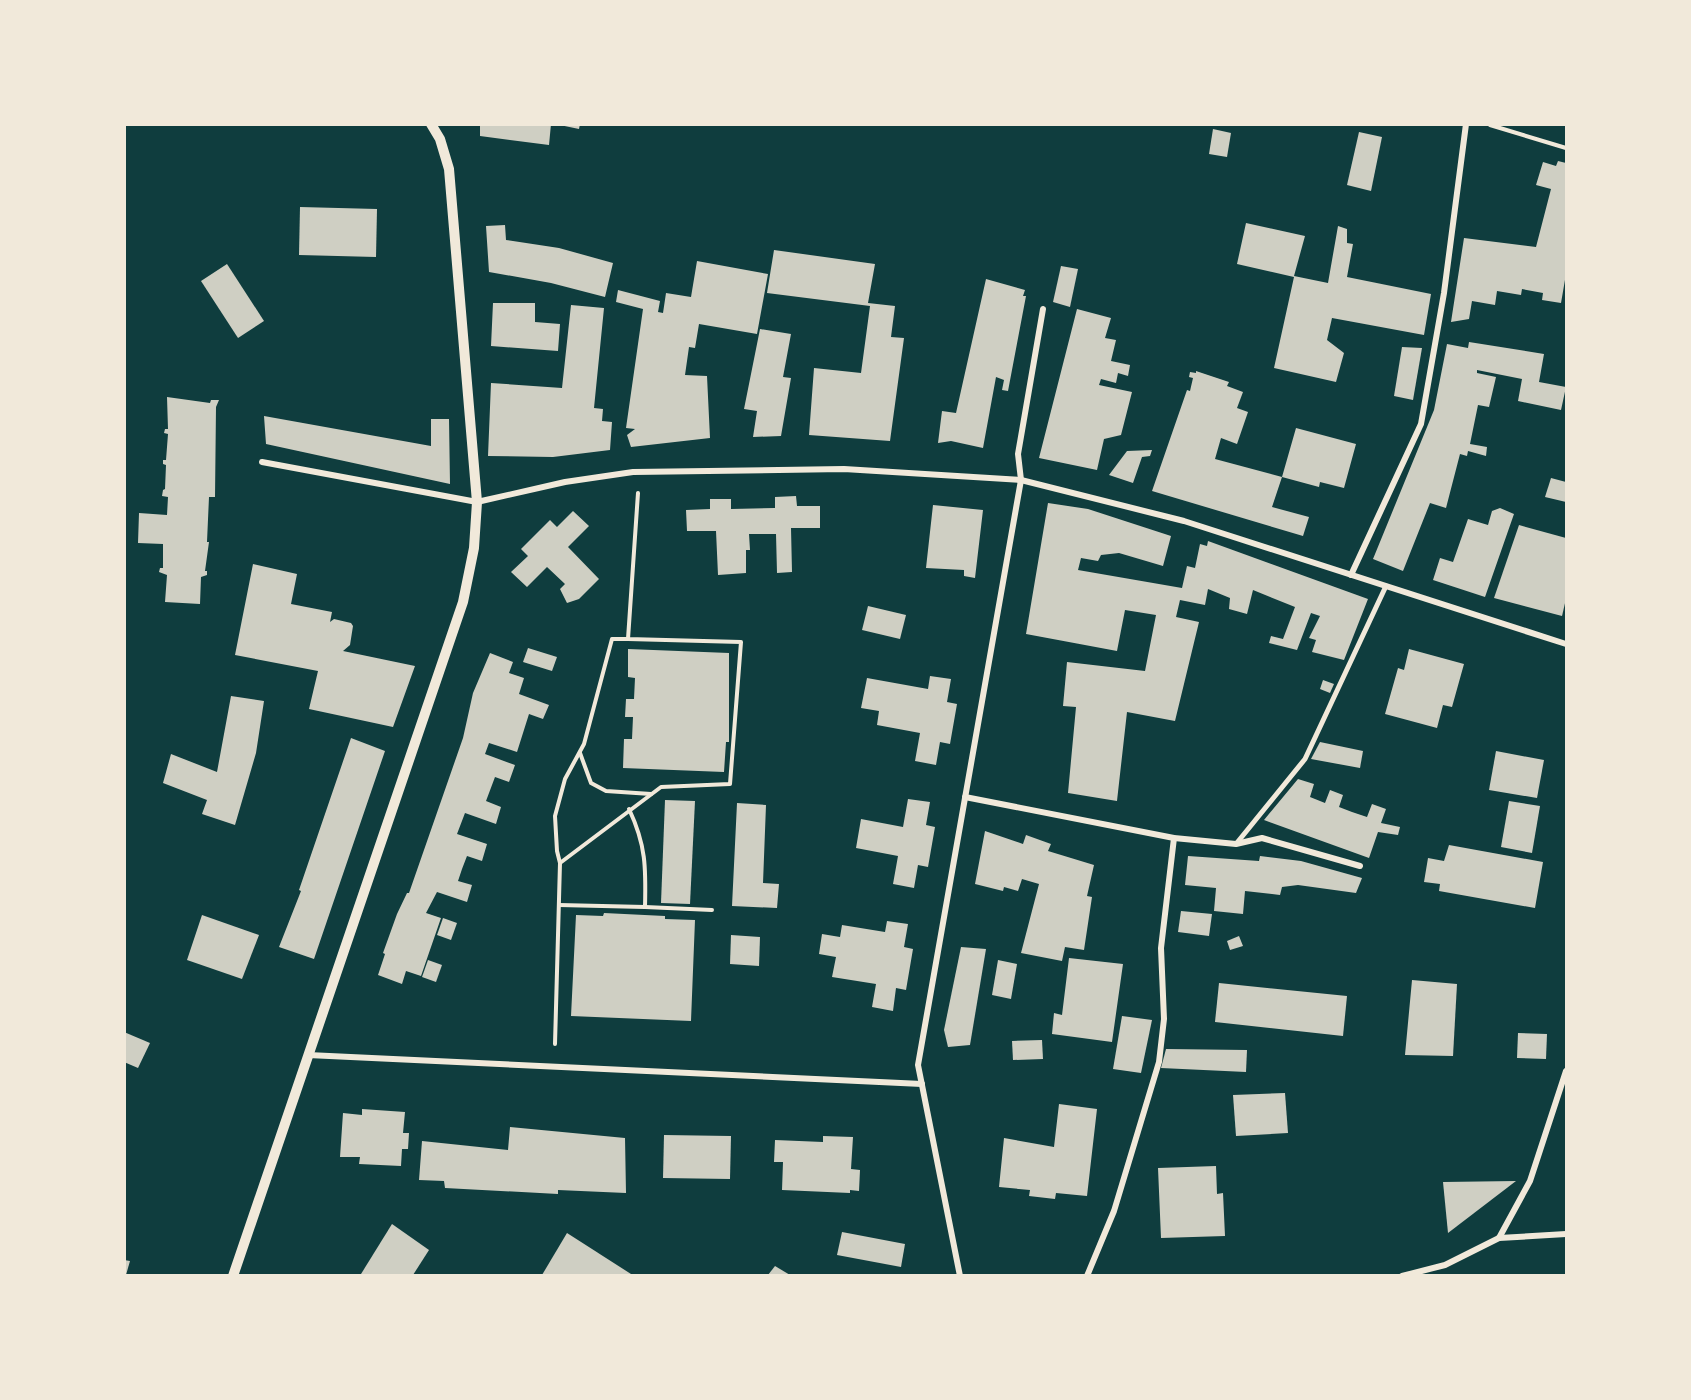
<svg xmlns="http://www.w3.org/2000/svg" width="1691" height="1400" font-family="'Exo 2',sans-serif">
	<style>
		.building { fill: #cfcfc3 }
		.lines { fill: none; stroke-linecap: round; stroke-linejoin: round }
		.path { stroke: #f1e9da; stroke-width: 4 }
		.pedestrian { stroke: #f1e9da; stroke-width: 5 }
		.minor { stroke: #f1e9da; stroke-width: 6 }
		.tertiary { stroke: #f1e9da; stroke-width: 10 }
	</style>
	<rect width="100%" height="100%" fill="#0f3d3e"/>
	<g class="building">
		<path d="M480,124h71l-2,21 -69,-9z"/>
		<path d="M555,124h25l-1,5z"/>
		<path d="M1213,129l18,4 -4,24 -18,-3z"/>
		<path d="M1359,132l23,5 -11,54 -24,-6z"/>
		<path d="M1558,161l8,2v111l-5,29 -19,-3 1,-7 -21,-4 -1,6 -24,-4 -2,14 -23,-4 -3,18 -18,3 13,-84 72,9 15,-58 -15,-4 7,-23 13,4z"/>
		<path d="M300,207l77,2 -1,48 -77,-2z"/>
		<path d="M1246,223l59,13 -11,40 34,7 10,-57 9,3v14l6,1 -6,33 84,17 -7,41 -92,-17 -5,22 17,13 -8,29 -62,-14 20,-91 -57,-13z"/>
		<path d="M505,225l1,15 53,8 54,15 -8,34 -54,-14 -62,-11 -3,-46z"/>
		<path d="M774,250l101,14 -7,39 27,3 -4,31 13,1 -14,103 -81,-6 5,-67 47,5 9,-67 -103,-13z"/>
		<path d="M697,261l71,13 -11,60 -58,-10 -4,24 -6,-1 -4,28 22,1 3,62 -79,9 -4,-12 8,-6 -9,-1 17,-119 -27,-7 2,-12 42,11 -2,11 5,1 3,-20 25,4z"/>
		<path d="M227,264l37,57 -26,17 -37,-57z"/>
		<path d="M1061,266l17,3 -8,38 -17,-5z"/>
		<path d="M986,279l39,11 -2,6h3l-18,95 -6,-1 2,-10 -8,-3 -13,71 -32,-7 -13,2 4,-32 14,2z"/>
		<path d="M493,303h42v19l25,2 -2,27 -67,-5z"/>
		<path d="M571,305l33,3 -10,100 9,1 -1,12 10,1 -2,28 -57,7 -65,-1 3,-73 71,5z"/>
		<path d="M1077,309l34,9 -6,20 11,2 -5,21 19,4 -2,11 -10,-3 -2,10 -15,-4 -2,6 33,7 -11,43 -17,4 -7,31 -58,-12z"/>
		<path d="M760,329l31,5 -8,43 8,1 -10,58 -28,1 4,-26 -13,-2z"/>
		<path d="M1469,342l75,12 -5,28 27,5 -5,23 -43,-9 4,-22 -45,-9v3l19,4 -7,30 -11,-2 -8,39 17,3 -1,9 -18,-5 -1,5 -7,-2 -14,54 -16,-5 -27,68 -30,-12 61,-149 13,-66 21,4z"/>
		<path d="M1402,347l20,1 -9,52 -19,-4z"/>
		<path d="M1196,371l33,11 -2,4 16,6 -6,16 11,4 -11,32 -16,-6 -6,21 67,18 -10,30 37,10 -6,19 -151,-45 35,-101 3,1 3,-13 -4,-1 1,-5 6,1z"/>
		<path d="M167,397l43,6 1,-3h8l-3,7 -1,90h-6l-2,45h2l-4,29h2v4l-6,2 -1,27 -35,-2 2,-27 -8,-3 1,-4h3v-24l-25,-1 1,-30 28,2 1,-18 -6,-1 1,-6 2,-1 1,-24 -3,-1v-4h3l2,-26 -4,-1 1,-4h3z"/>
		<path d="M264,416l167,30v-27h18l1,65 -184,-40z"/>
		<path d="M1296,428l60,16 -12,44 -24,-6 -1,5 -37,-10z"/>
		<path d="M1152,450l-2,6 -8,1 -9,26 -24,-8 18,-24z"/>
		<path d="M1551,478l15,4v20l-21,-5z"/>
		<path d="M796,496l1,10h23v22h-29l1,44 -15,1 -1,-39h-27l1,16h-4v23l-28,2 -2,-44h-29l-1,-21 24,-1v-10h21v10l44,-1v-11z"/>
		<path d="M1048,503l40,6 83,27 -8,30 -44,-13 -18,2 -3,6 -17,-3 -3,12 104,18 5,-22 8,2 5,-24 7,2 1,-5 160,58 -24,61 -32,-8 4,-12 -7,-2 11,-22 -9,-3 -14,37 -28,-7 2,-7 12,3 12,-32 -42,-17 -6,24 -18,-5 1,-11 -22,-9 -3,16 -25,-5 -4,17 23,5 -24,99 -48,-9 -10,89 -49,-8 8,-86 -13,-1 4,-44 78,9 11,-56 -31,-5 -8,41 -91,-17z"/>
		<path d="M933,505l50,5 -8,68 -11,-2v-6l-38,-2z"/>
		<path d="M1500,508l14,6 -29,83 -52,-17 7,-22 13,4 15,-43 20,6 4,-14z"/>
		<path d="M573,511l16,15 -21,21 31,32 -20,20 -12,4 -7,-14 5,-5 -18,-17 -20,20 -16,-15 17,-16 -7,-7 29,-29 7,7z"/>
		<path d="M1519,525l47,13v61l-4,17 -68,-18z"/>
		<path d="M253,564l44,10 -6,30 41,8 -2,10 4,-3 17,4 2,3 -3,19 -7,6 72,15 -22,61 -84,-18 9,-38 -83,-16z"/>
		<path d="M868,606l38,9 -6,24 -38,-9z"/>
		<path d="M528,648l29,9 -5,14 -29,-9z"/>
		<path d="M628,649l101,4v89h-3l-2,30 -101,-4 1,-29h8l1,-22h-8l1,-18h8l1,-21 -7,-1z"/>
		<path d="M1409,649l55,15 -12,43 -9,-2 -6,23 -52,-14 13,-46 6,2z"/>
		<path d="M490,653l23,9 -4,11 15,5 -5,16 30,11 -6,14 -14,-5 -12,38 -28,-9 -4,11 30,11 -6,17 -14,-5 -9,24 15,6 -5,17 -31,-11 -8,21 30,10 -5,17 -15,-5 -5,13 -4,12 14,4 -5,17 -30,-10 -11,21 15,5 -20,58 -15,-5 -4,13 -24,-9 7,-21 -2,-1 14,-39 10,-21h2l54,-155 10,-45z"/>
		<path d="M930,676l21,3 -4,23 10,2 -7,40 -10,-2 -4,23 -21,-4 5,-28 -43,-8 2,-14 -18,-3 6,-30 61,11z"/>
		<path d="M1323,680l11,4 -4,9 -10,-4z"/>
		<path d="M231,696l33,5 -8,52 -21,72 -33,-11 5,-14 -44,-17 8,-29 46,18z"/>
		<path d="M351,738l34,13 -71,208 -35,-12 22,-56 -2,-1z"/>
		<path d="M1320,742l43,9 -3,17 -49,-9z"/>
		<path d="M1496,751l48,9 -7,38 -48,-8z"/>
		<path d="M1298,779l16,5 -4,13 15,6 5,-13 13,5 -4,12 13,5 15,5 5,-13 14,5 -5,14 19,4 -2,8 -20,-3 -9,26 -105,-38z"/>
		<path d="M908,799l22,3 -4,23 9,2 -7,40 -10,-2 -4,23 -21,-4 5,-28 -42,-8 5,-29 42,8z"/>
		<path d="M665,800l30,1 -5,103 -29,-1z"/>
		<path d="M1509,801l31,5 -8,47 -31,-6z"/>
		<path d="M737,803l29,2 -3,78 16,1 -2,24 -45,-2z"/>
		<path d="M985,831l38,13 3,-9 25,9 -3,7 46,14 -7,31 5,1 -8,53 -19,-3 -3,14 -41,-8 18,-69 -17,-5 -4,12 -14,-4 -1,4 -28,-7z"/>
		<path d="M1449,845l94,17 -8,46 -96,-17 1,-7 -16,-2 4,-24 16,3z"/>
		<path d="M1188,856l71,5 1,-5 41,5 61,17 -6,15 -58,-8 -16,2 -2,8 -35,-4 -2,23 -29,-3 2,-23 -31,-3z"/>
		<path d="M1181,911l31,3 -3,22 -31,-4z"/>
		<path d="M604,913l61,3v3l30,1 -4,101 -120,-5 5,-101 27,1z"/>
		<path d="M202,915l57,20 -17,44 -55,-19z"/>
		<path d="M443,918l14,5 -6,17 -14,-5z"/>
		<path d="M887,921l21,3 -4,23 9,2 -7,41 -10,-2 -3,23 -21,-4 4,-23 -44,-7 4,-20 -17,-3 3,-20 18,3 2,-12 43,7z"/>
		<path d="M731,935l29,2 -1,29 -29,-2z"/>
		<path d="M1239,936l4,10 -13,4 -3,-9z"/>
		<path d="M961,947l25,2 -16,96 -22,2 -4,-17z"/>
		<path d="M1069,958l54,6 -11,78 -60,-8 2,-21 8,2z"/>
		<path d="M428,960l14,5 -6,17 -14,-5z"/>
		<path d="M998,960l19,4 -6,35 -19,-4z"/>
		<path d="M1412,980l45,4 -4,72 -48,-1z"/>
		<path d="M1219,983l128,13 -4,40 -128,-14z"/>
		<path d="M1122,1016l30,4 -11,53 -28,-4z"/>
		<path d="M124,1032l26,11 -12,25 -14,-6z"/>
		<path d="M1518,1033l29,1 -1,25 -29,-1z"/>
		<path d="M1042,1040l1,19 -30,1 -1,-19z"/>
		<path d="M1166,1049l81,1 -1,22 -85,-4z"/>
		<path d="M1285,1093l3,40 -52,3 -3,-41z"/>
		<path d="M1059,1104l38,5 -10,87 -31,-3 -1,6 -26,-3 1,-6 -31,-3 5,-49 50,9z"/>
		<path d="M362,1109l43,3 -2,21h6l-1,16h-6l-1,17 -42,-2 1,-7h-20l3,-44 19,2z"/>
		<path d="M510,1127l115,11 1,55 -68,-3v4l-113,-6 -1,-7 -25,-1 3,-39 86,9z"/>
		<path d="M664,1135l67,1 -1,43 -67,-1z"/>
		<path d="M823,1136l30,1 -2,32 9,1 -1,21 -9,-1v3l-68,-3 1,-28h-9l1,-22 48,2z"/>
		<path d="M1216,1166l1,28 6,-1 2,43 -64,2 -3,-70z"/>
		<path d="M1516,1181l-68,52 -5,-51z"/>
		<path d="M392,1224l37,26 -16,25h-49l-3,-1z"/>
		<path d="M842,1232l63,12 -4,23 -64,-12z"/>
		<path d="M567,1233l64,41 -89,1z"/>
		<path d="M124,1260l6,1 -4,14h-2z"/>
		<path d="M775,1266l15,9h-22z"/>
	</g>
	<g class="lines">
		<g class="path">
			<path d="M1490,125l76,23"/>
			<path d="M580,753l11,30 15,8 45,3"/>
			<path d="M560,863l-3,-12 -2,-35 10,-37 19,-35 28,-105h16"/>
			<path d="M559,905l86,2c1,-39 1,-62 -16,-98"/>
			<path d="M645,907l67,3"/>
			<path d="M555,1044l5,-181 101,-76 69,-3 11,-142 -113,-3 10,-146"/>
		</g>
		<path class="pedestrian" d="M1236,844l69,-85 81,-173"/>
		<g class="minor">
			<path d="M262,462l215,40 88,-20 68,-10 211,-3 177,11 163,41 382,123"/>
			<path d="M1351,575l70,-151 23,-131 22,-169"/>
			<path d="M965,797l209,41 62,6 26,-6 98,28"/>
			<path d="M308,1055l614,29"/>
			<path d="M1499,1238l67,-4"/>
			<path d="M960,1276l-42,-211 103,-585 -3,-26 25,-145"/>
			<path d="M1087,1276l27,-65 45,-149 5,-43 -3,-71 13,-110"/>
			<path d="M1402,1276l43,-11 54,-27 31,-57 36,-110"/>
		</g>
		<path class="tertiary" d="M233,1276l230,-674 11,-54 3,-46 -28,-333 -9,-30 -9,-15"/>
	</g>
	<rect width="1691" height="1400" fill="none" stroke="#f1e9da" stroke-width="252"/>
</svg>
